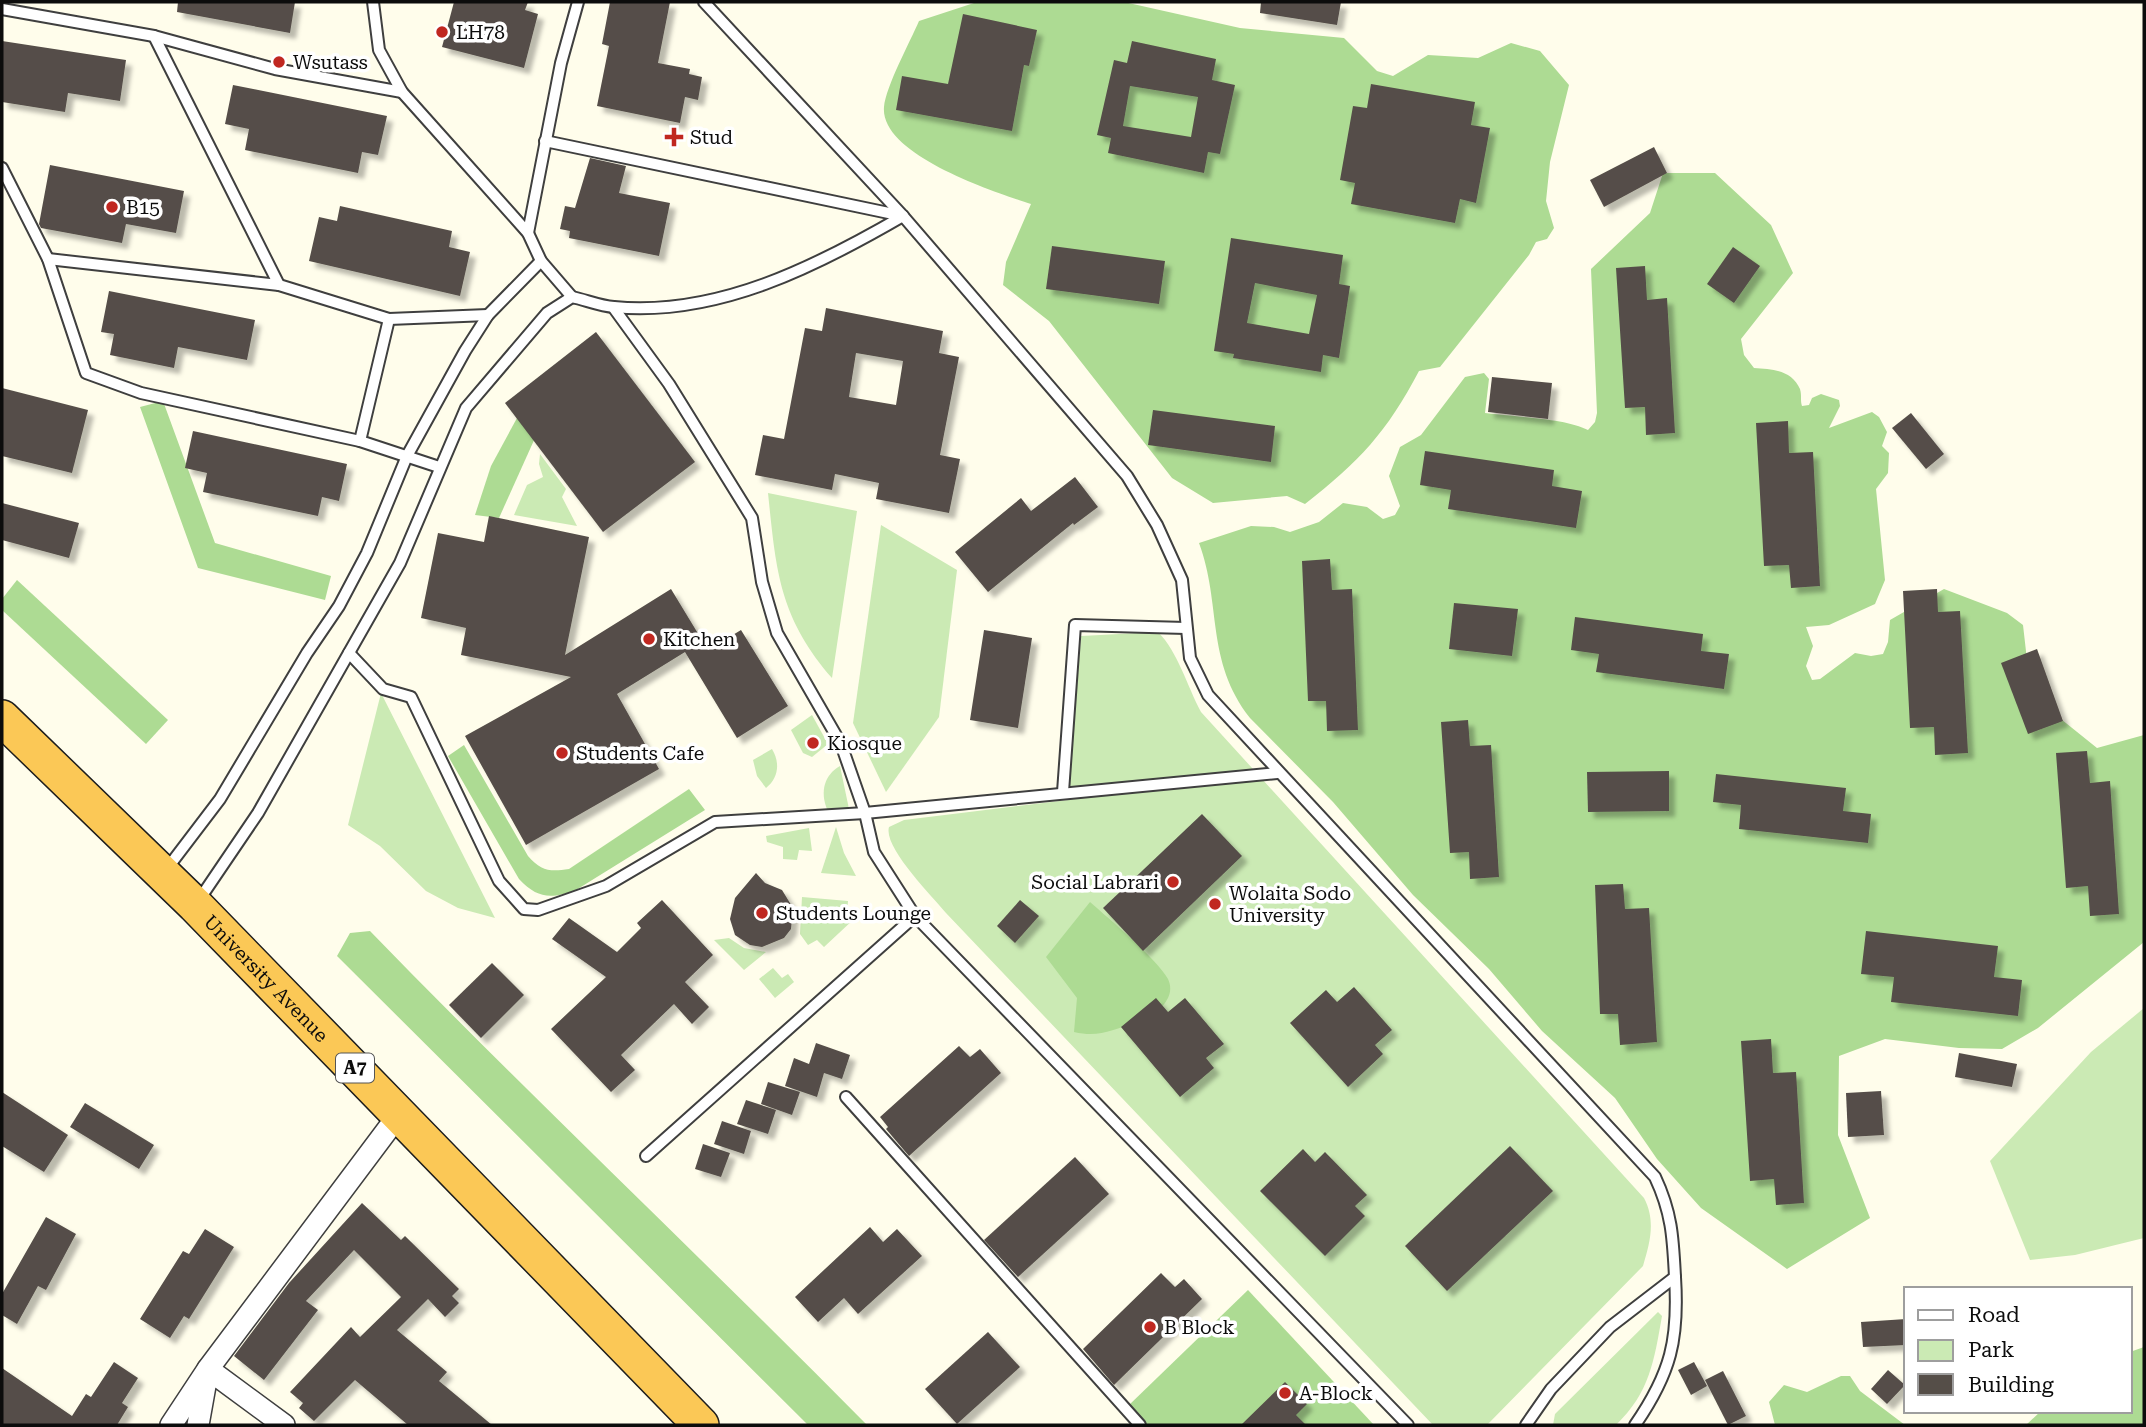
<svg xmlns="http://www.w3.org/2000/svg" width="2146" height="1427" font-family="'Roboto Serif',serif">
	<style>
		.green { fill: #cbeab4 }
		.forest { fill: #addb93 }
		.building { fill: #554e48; fill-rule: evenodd; filter: url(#shadow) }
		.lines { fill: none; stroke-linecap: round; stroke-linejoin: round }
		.service-casing { stroke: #3f3f3f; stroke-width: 14 }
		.minor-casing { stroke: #3f3f3f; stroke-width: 24 }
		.trunk-casing { stroke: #1d1d1d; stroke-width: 38 }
		.service { stroke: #fff; stroke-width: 10 }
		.minor { stroke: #fff; stroke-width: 21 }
		.trunk { stroke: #fbc856; stroke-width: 35 }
		.poi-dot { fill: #c02720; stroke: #fff; stroke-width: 2.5 }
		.labels { text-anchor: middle; stroke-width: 7; stroke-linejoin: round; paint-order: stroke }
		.shield { fill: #fff; stroke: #555; stroke-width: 2 }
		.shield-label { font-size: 18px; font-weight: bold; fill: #0c0c0c }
		.poi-label { font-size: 19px; fill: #0c0c0c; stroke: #fff; text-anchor: start }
		.street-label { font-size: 19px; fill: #0c0c0c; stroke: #fff }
	</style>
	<defs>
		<filter id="shadow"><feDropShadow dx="6" dy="6" stdDeviation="2" flood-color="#0004"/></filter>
	</defs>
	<rect width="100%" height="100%" fill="#fffdeb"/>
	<g class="green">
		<path d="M540,454l26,35 -4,8 15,29 -63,-11 13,-30 16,-8 -4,-13z"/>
		<path d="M768,493l89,18 -25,167c-53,-61 -56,-108 -64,-185z"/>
		<path d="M881,525l76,45 -18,147 -53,75 -33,-69z"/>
		<path d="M1158,632c20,20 29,54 43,80l443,486c12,23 6,44 -1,68l-156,159h-54l-487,-512c-14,-17 -63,-66 -57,-86l15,-7 164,-20 13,-164z"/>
		<path d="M381,693l114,225 -37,-10 -32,-17 -46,-45 -32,-21z"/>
		<path d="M812,715l16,29 -16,13 -9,-4 -12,-23z"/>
		<path d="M772,749c8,13 7,29 -6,39l-9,-12 -4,-16z"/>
		<path d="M840,766l9,43h-22c-7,-17 -3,-34 13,-43z"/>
		<path d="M836,827l8,26 12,23 -35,-3z"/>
		<path d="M809,828l3,23 -13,-1 -2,10 -14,-1v-12l-16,-5 -1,-6z"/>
		<path d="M802,897l46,4 -1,13 7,5 -30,28 -7,-7 -9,5 -8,-11z"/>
		<path d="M729,938l15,10 22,4 -22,18 -30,-30z"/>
		<path d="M773,968l9,10 6,-4 6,8 -19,16 -16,-19z"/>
		<path d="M2144,1008v230l-69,17 -45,5 -40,-99 101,-109z"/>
		<path d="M1658,1312l4,4c-8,45 -12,76 -46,109h-63l2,-11z"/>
	</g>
	<g class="forest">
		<path d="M977,2h147l116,26 104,10 33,33 16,5 35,-21 50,3 33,-15 29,8 29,34 -19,77 -4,39 8,27 -7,11 -11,3 -7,13 -89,112 -21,4c-32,61 -60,91 -114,133l-18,-8 -74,7 -41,-25 -123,-157 -46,-36 3,-23 25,-58c-36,-12 -151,-49 -147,-97 2,-21 26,-65 35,-86z"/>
		<path d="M1663,173h52l56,52 22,48 -52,66 3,16 10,13c18,1 38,2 46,21 2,7 0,11 2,17l7,-1 3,-7 9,-4 18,6 1,6 -11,22 43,-16 7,5 8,15 -5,14 7,7 -1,20 -12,16 9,91 -10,24 -46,21 -23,2 7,19 -7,20 6,14 8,-1 35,-26 16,3 12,-2 5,-12 2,-22 54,-31 63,24 16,12 8,70 66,53 47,-13v207l-106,86 -36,21 -43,-1 -74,-9 -46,17 -1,79 32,83 -83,51 -86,-61 -44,-49 -42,-61 -73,-67 -53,-62 -76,-74 -80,-93 -83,-84c-45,-58 -28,-113 -51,-175l52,-17 23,1 16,5 29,-10 24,-19 24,4 16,12 12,-4 5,-9 -11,-30 11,-29 21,-12 44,-58 19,-4 5,6 -4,34c28,4 80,5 103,17l7,-8 2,-9 -6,-144 59,-56z"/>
		<path d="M163,401l52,142 116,33 -6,24 -127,-32 -58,-161z"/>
		<path d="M517,418l18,20 -36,80 -24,-3 16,-49z"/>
		<path d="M17,580l151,140 -22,24 -144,-134v-11z"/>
		<path d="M464,745l64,111c13,15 22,16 41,13l120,-80 16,21 -129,80c-25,9 -38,9 -57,-11l-71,-123z"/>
		<path d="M1090,902c18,16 68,58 78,77 10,21 -16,38 -31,43 -25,8 -38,16 -63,10l3,-34 -31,-41z"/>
		<path d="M370,931c163,168 333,328 497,494h-59l-471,-469 13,-23z"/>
		<path d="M1248,1290l126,135h-228l-18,-19z"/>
		<path d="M2144,1347v78h-118l15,-14h89v-59z"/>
		<path d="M1841,1376h9l10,15 45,34h-130l-6,-23 15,-17 23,7z"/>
	</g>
	<g class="building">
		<path d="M178,2h117l-5,31 -113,-21z"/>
		<path d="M454,2h74l-3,8 13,4 -14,54 -82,-21z"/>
		<path d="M610,2h60l-12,61 32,6 -1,5 13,3 -4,23 -13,-3 -5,26 -83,-17 12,-60 -7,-2z"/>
		<path d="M1261,2h80l-4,23 -77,-12z"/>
		<path d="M963,14l74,16 -8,36 -5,-1 -12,66 -116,-21 6,-34 46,8z"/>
		<path d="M2,41l124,19 -6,41 -52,-8 -3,19 -63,-10z"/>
		<path d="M1132,41l84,18 -4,21 23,5 -15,69 -12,-2 -4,21 -96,-20 3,-15 -14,-3 17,-75 13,3zM1130,86l68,11 -7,40 -68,-11z"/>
		<path d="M1371,84l104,18 -4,23 19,3 -14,75 -16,-4 -5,24 -104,-19 4,-21 -15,-3 13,-74 14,2z"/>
		<path d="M233,85l154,31 -9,39 -16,-3 -4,21 -113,-23 4,-21 -24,-5z"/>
		<path d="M1654,147l13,26 -63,34 -14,-27z"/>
		<path d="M590,158l36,8 -7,27 51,10 -11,53 -90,-18 1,-7 -10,-2 5,-23 10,2z"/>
		<path d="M50,165l134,26 -8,42 -50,-9 -4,19 -81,-15 -2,-4z"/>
		<path d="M340,206l112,25 -3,16 21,5 -10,44 -151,-35 10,-44 18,4z"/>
		<path d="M1231,238l112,17 -4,29 11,2 -11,72 -16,-3 -2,17 -88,-14 1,-4 -20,-3zM1255,283l62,12 -8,39 -62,-11z"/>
		<path d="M1052,246l113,15 -6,43 -113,-15z"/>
		<path d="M1733,247l27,19 -26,37 -27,-19z"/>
		<path d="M1645,266l2,34 20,-2 8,135 -29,2 -1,-28 -20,1 -9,-140z"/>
		<path d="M109,291l146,29 -8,40 -69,-13 -4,21 -64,-13 4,-21 -13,-2z"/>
		<path d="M826,308l117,23 -4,22 20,4 -19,98 20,4 -11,54 -73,-14 3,-16 -44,-9 -3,16 -77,-15 8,-40 21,4 21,-111 17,3zM856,353l47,8 -7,44 -47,-8z"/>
		<path d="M596,332l99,130 -92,70 -98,-129z"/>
		<path d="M1492,377l60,6 -4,36 -60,-7z"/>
		<path d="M2,388l86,22 -16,63 -70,-17z"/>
		<path d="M1153,410l122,16 -4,36 -123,-17z"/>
		<path d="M1911,413l33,41 -18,15 -34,-41z"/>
		<path d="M1788,421l1,32 24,-1 7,134 -29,2 -2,-23 -25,1 -8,-143z"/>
		<path d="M193,431l154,33 -8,37 -17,-4 -4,19 -115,-24 4,-19 -22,-5z"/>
		<path d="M1425,451l129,19 -2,16 30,5 -6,37 -128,-19 3,-19 -31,-5z"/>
		<path d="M1075,477l23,30 -24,18 -1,-2 -85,69 -33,-40 66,-54 10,13z"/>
		<path d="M2,503l77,20 -10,35 -67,-18z"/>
		<path d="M489,516l100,21 -24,118 106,-66 37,61 33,-20 47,76 -51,32 -52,-86 -68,42 42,75 -133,76 -61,-109 106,-59 -110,-22 5,-27 -45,-10 17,-85 46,9z"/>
		<path d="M1330,559l2,31 20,-1 6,141 -31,1 -1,-30h-18l-6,-140z"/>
		<path d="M1937,589l1,23 22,-1 8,142 -33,2 -1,-28 -24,1 -7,-137z"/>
		<path d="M1454,603l64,6 -6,47 -63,-7z"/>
		<path d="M1575,617l128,17 -2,17 28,3 -5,35 -128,-17 3,-18 -28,-4z"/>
		<path d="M984,630l48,8 -14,90 -48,-8z"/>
		<path d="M2037,649l26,72 -35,13 -27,-71z"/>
		<path d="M1468,720l2,26 21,-1 8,132 -29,2 -1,-27 -19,1 -9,-131z"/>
		<path d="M2087,751l3,32 20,-2 9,133 -29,2 -2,-30 -22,2 -10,-135z"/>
		<path d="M1669,771v40l-81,1 -1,-40z"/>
		<path d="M1716,774l130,14 -3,23 28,3 -3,29 -129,-14 2,-24 -28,-3z"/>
		<path d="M1202,814l40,42 -99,95 -40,-43z"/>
		<path d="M756,873l9,10 17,7 11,18 -2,21 -7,9 -22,9 -12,-2 -15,-10 -5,-16 5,-21z"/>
		<path d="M1623,884l2,25 24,-1 8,134 -37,3 -2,-31h-18l-5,-129z"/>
		<path d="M662,900l51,55 -28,27 24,25 -17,17 -18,-20 -53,51 14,15 -24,22 -60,-63 55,-52 -54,-38 17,-21 48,34 24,-24 -4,-5z"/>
		<path d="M1020,900l19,16 -24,27 -18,-17z"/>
		<path d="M1866,931l132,15 -4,31 28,3 -4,36 -127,-14 3,-25 -33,-3z"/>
		<path d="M492,963l32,32 -43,43 -32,-33z"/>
		<path d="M1354,987l38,43 -17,15 8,9 -35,33 -58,-64 36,-33 11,12z"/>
		<path d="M1156,998l12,14 17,-14 39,46 -18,14 8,10 -34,29 -59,-70z"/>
		<path d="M1771,1039l2,34 23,-1 8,131 -28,2 -2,-26 -24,2 -9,-140z"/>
		<path d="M816,1043l34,12 -8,24 -18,-6 -7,24 -32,-11 9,-28 15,6z"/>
		<path d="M959,1046l11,11 10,-8 21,24 -92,83 -23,-27 2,-2 -8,-10z"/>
		<path d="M1959,1053l58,11 -5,23 -57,-10z"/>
		<path d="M768,1082l32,10 -8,23 -31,-11z"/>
		<path d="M1881,1091l3,44 -36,2 -2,-44z"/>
		<path d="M2,1092l66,43 -24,37 -42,-26z"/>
		<path d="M746,1100l30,10 -8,24 -31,-10z"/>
		<path d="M85,1103l69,42 -15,24 -69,-42z"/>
		<path d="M722,1121l29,10 -7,23 -30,-10z"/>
		<path d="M703,1144l27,9 -9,24 -26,-8z"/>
		<path d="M1510,1146l43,45 -106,100 -42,-45z"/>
		<path d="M1303,1149l12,13 10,-10 42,43 -12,11 10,10 -40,40 -65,-65z"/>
		<path d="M1075,1157l34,37 -91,83 -34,-37z"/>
		<path d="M362,1203l39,37 4,-4 54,53 -7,7 7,7 -14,14 -17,-18 -31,31 50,42 -8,9 53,44h-84l-53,-45 -41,41 -15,-13 4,-5 -13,-11 61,-65 9,10 41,-40 -47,-47 -48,51 12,9 -54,70 -30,-24 55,-73z"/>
		<path d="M46,1217l30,17 -30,56 -8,-4 -21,38 -15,-9v-21z"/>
		<path d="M870,1227l13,15 14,-13 25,27 -64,58 -14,-16 -26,24 -23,-25z"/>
		<path d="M205,1229l29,18 -45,72 -5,-3 -14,22 -30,-19 43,-68 6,3z"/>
		<path d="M1161,1273l14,14 9,-8 18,20 -88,86 -31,-36z"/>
		<path d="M1906,1319v26l-43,2 -2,-25z"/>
		<path d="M988,1332l32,35 -63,57 -32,-35z"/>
		<path d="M114,1362l24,16 -16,25 6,4 -11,18h-115v-57l70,48 14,-22 5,3z"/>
		<path d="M1694,1362l13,24 -16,9 -13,-25z"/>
		<path d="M1888,1370l17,15 -18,19 -16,-15z"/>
		<path d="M1723,1371l23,45 -18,9 -23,-45z"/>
		<path d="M1285,1382l22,22 -11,11 10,10h-65z"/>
	</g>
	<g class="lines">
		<defs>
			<g id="service">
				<path d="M373,2l6,48 23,42 126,141 13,28 31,36"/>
				<path d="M704,2l199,214 224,260 30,49 25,55 8,78 18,37 447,482c17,36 18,61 20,100 4,62 -4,96 -40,148"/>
				<path d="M2,9l152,27 121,33 127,23"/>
				<path d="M154,36l125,249"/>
				<path d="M545,141l358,75"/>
				<path d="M2,168l46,91 38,114 55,20 219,48 79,26"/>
				<path d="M528,233l33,-170 17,-61"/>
				<path d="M48,259l231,26 110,34 99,-4"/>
				<path d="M613,307l56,77 83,134 10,64 15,51 64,111 24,69 9,39 41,64 493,509"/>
				<path d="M360,441l29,-122"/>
				<path d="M349,653l34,36 28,8 88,184 25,28 14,1 68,-24 109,-64 150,-9 412,-40"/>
				<path d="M1063,792l12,-167 111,3"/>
				<path d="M166,870l54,-71 87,-146 32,-47 28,-53 40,-97 58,-105 23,-36 53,-54"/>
				<path d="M199,900l59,-87 142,-250 66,-155 81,-95 25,-16c14,3 28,9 42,10 103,10 203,-41 289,-91"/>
				<path d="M846,1097l294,328"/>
				<path d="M646,1156l269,-240"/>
				<path d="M1526,1425l25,-36 59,-62 65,-50"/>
			</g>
			<g id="minor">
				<path d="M171,1425l37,-56 192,-256"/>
				<path d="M198,1425l10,-56 76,56"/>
			</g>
			<g id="trunk">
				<path id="s1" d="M2,718l193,187 506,520"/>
			</g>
		</defs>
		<use href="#service" class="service-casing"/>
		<use href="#minor" class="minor-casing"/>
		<use href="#trunk" class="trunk-casing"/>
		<use href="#service" class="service"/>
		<use href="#minor" class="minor"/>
		<use href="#trunk" class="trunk"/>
	</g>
	<g class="poi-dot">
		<circle cx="442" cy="32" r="7"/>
		<circle cx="279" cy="62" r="7"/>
		<path d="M670.5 126.5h7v7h7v7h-7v7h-7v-7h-7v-7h7z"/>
		<circle cx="112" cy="207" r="7"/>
		<circle cx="649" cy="639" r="7"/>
		<circle cx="813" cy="743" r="7"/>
		<circle cx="562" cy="753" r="7"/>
		<circle cx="1173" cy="882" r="7"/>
		<circle cx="1215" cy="904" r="7"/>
		<circle cx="762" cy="913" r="7"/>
		<circle cx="1150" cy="1327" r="7"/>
		<circle cx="1285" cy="1393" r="7"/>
	</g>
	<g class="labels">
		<rect class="shield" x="336" y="1053.5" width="38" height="29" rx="5"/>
		<g class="shield-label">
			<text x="355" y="1074">A7</text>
		</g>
		<g class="poi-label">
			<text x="456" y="39">LH78</text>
			<text x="293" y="69">Wsutass</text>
			<text x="690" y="144">Stud</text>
			<text x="126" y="214">B15</text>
			<text x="663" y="646">Kitchen</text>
			<text x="827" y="750">Kiosque</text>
			<text x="576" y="760">Students Cafe</text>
			<text x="1159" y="889" text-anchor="end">Social Labrari</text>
			<text x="1229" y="900">Wolaita Sodo<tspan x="1229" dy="22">University</tspan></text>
			<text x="776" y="920">Students Lounge</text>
			<text x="1164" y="1334">B Block</text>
			<text x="1299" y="1400">A-Block</text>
		</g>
		<g class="street-label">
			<text dy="7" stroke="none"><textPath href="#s1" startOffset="371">University Avenue</textPath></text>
		</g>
	</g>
	<rect width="2146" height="1427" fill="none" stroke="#0c0c0c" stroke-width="7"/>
	<rect x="1904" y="1287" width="228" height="126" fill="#ffffff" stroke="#9e9e9e" stroke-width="2"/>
	<rect x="1918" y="1310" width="35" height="10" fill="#ffffff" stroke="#9e9e9e" stroke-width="2"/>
	<text x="1968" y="1322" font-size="21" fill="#0c0c0c">Road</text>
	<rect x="1918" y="1340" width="35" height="21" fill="#cbeab4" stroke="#9e9e9e" stroke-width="2"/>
	<text x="1968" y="1357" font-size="21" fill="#0c0c0c">Park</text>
	<rect x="1918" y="1374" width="35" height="21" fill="#554e48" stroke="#9e9e9e" stroke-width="2"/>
	<text x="1968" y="1392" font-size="21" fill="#0c0c0c">Building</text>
</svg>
